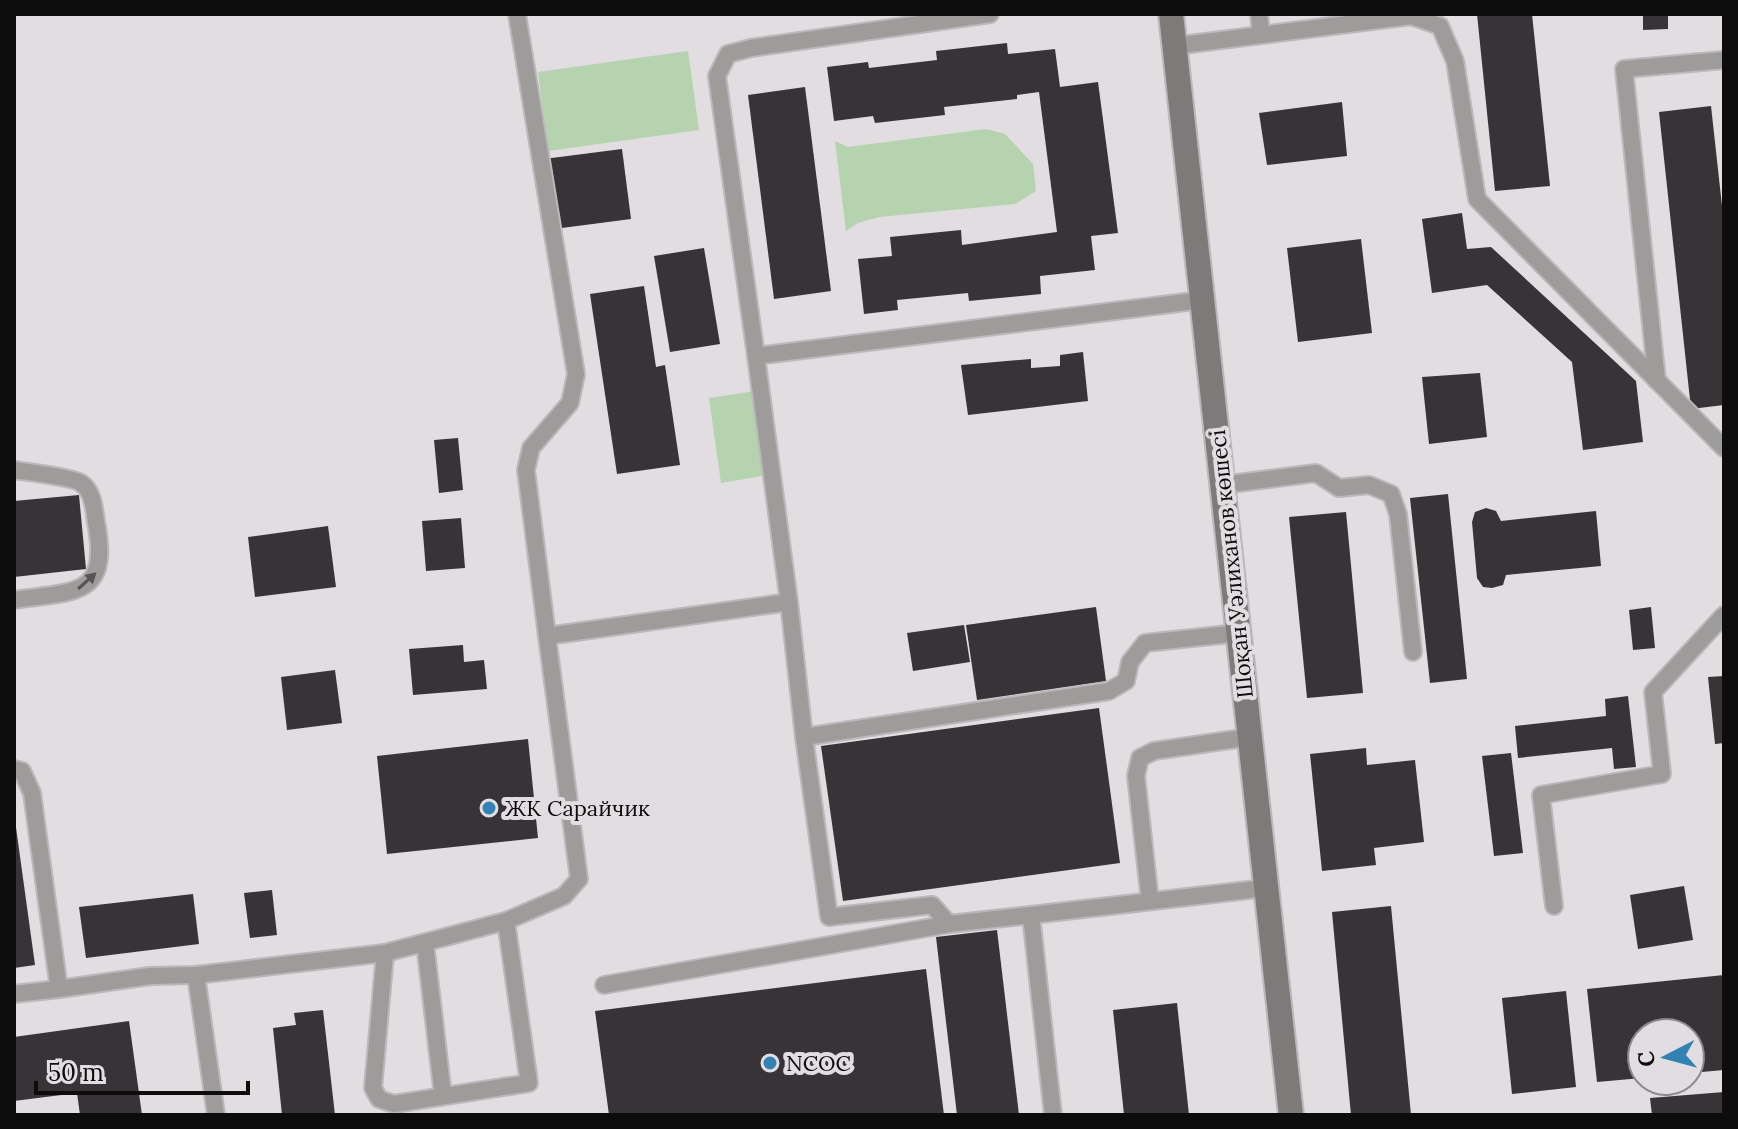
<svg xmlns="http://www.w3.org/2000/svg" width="1738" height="1129" font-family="Lora,serif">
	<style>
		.green { fill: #b4d3ae }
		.building { fill: #373337 }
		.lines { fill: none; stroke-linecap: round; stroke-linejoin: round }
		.lane-casing { stroke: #bbb7bb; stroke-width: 20 }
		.secondary-casing { stroke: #bbb7bb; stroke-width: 28 }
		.lane { stroke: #9e9b9b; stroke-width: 16 }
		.secondary { stroke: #7e7a7a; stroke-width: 24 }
		.oneway { fill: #565454 }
		.poi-dot { fill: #3283b4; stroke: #e1dde1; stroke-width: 3 }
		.labels { text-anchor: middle; stroke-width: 8; stroke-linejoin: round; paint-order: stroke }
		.street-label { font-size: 22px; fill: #0d0c0d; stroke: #e1dde1 }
		.poi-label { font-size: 22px; fill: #0d0c0d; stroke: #e1dde1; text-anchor: start }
	</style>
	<rect width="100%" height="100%" fill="#e1dde1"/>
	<g class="green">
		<path d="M688,51l11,79 -151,21 -10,-79z"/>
		<path d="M986,129l19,5 28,30 3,27 -21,13 -136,13 -21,6 -12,8 -11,-90 13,6z"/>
		<path d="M756,391l13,84 -48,8 -12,-85z"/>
	</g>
	<g class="building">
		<path d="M1477,14h55l18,172 -55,5z"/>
		<path d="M1643,14h25v15l-25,1z"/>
		<path d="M1007,43l1,11 47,-5 5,38 38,-5 20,151 -27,3 4,34 -55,6 1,18 -72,7 -1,-8 -71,7 1,10 -34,4 -6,-55 34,-3 -2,-19 71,-7 1,15 95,-13 -18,-140 -22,3v4l-73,8 1,8 -70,8 -2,-7 -39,5 -7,-54 41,-5 1,6 68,-8 -1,-9z"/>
		<path d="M805,87l26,204 -57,8 -26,-204z"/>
		<path d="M1342,102l5,54 -80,9 -8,-52z"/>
		<path d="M1711,106l13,118v181l-33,4 -32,-297z"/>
		<path d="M622,149l9,70 -77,10 -10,-70z"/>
		<path d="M1462,213l5,36 24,-2 145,134 7,61 -60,8 -11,-88 -85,-77 -55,8 -10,-74z"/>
		<path d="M1361,239l11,94 -74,9 -11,-94z"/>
		<path d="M704,248l16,96 -50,8 -16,-96z"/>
		<path d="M644,286l12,81 9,-2 15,100 -63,9 -27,-180z"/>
		<path d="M1083,352l5,49 -120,14 -7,-50 70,-6v9l29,-2v-11z"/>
		<path d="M1480,373l7,64 -58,7 -7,-67z"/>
		<path d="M458,438l5,52 -24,3 -5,-53z"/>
		<path d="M1448,494l19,185 -37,4 -20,-185z"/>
		<path d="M79,495l7,74 -72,8v-76z"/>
		<path d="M1486,508l10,3 5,10 95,-10 5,55 -95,9 -3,10 -11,3 -9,-1 -6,-9 -5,-56 3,-10z"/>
		<path d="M1346,512l17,181 -56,5 -18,-181z"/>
		<path d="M461,518l4,50 -39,3 -4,-50z"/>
		<path d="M328,526l8,61 -81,10 -7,-60z"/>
		<path d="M1096,607l10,74 -129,19 -11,-75z"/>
		<path d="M1651,607l4,41 -22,2 -4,-40z"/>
		<path d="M964,625l6,37 -57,9 -6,-38z"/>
		<path d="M463,645l1,17 20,-2 3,29 -74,6 -4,-46z"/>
		<path d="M335,670l7,53 -55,7 -6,-53z"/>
		<path d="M1724,676v67l-9,1 -7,-67z"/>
		<path d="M1628,696l8,71 -22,2 -2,-21 -94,10 -3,-32 91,-10 -1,-17z"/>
		<path d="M1099,708l21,155 -277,38 -22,-155z"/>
		<path d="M528,739l10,99 -151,16 -10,-98z"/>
		<path d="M1366,748l1,17 48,-5 9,82 -50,6 2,17 -54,6 -12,-117z"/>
		<path d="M1511,753l12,100 -29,3 -12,-100z"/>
		<path d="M14,813l21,152 -21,3z"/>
		<path d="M1684,886l9,54 -55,9 -8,-54z"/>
		<path d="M272,890l5,45 -27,3 -6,-45z"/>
		<path d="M193,894l6,50 -113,14 -7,-51z"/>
		<path d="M1391,906l20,209h-60l-19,-203z"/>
		<path d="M997,930l22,185h-62l-21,-178z"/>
		<path d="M926,969l18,146h-335l-14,-104z"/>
		<path d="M1724,975v95l-34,3v-40h-48v45l-45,4 -10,-93z"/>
		<path d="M1566,991l10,96 -64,7 -10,-96z"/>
		<path d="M1177,1003l12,112h-65l-11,-105z"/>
		<path d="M323,1010l12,105h-53l-9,-87 23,-3 -2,-12z"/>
		<path d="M129,1021l13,94h-62l-3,-22 -63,8v-64z"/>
		<path d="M1724,1092v23h-72l-2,-17z"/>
	</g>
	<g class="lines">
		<defs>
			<g id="lane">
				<path d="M517,14l59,360 -6,29 -39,45 -5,22 21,166"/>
				<path d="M990,14l-239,34 -23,6 -11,22 39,280 446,-56"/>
				<path d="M1259,14l2,21"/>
				<path d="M1174,46l237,-30 29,10 15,35 22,138 247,249"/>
				<path d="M1657,381l-33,-312 100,-9"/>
				<path d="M14,470c13,2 58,7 67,13 12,8 13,25 15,39 15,76 -22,69 -82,78"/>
				<path d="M1222,485l94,-12 23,15 30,-3 22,9 7,20 15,138"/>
				<path d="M789,602l15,135 305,-46 17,-10 4,-19 15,-19 94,-10"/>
				<path d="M804,737l25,180 103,-12 17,19"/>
				<path d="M14,769l8,2 10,22 27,196 91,-13 46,-1 189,-22 121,-32 58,-25 15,-17 -32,-243 242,-34 -33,-246"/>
				<path d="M1150,901l-14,-125 4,-18 14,-7 96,-14"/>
				<path d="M1554,906l-13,-111 121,-21 -9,-82 71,-77"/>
				<path d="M425,943l18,153"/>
				<path d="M385,953l-12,135 6,11 15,5 135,-21 -23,-162"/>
				<path d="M196,975l20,140"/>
				<path d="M604,985l345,-61 82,-9"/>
				<path d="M14,994l45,-5"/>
				<path d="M1053,1115l-22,-200 235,-27"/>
			</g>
			<path id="secondary" d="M1171,14l120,1101"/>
		</defs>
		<use href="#lane" class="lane-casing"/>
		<use href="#secondary" class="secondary-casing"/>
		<use href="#lane" class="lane"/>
		<use href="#secondary" class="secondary"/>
	</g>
	<defs><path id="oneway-solid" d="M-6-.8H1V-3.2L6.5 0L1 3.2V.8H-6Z" transform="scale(2)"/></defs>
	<use class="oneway" href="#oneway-solid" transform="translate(87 581) rotate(-42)"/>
	<g class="poi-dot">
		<circle cx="489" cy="808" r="8"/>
		<circle cx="770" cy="1063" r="8"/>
	</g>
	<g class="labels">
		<g class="street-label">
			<text transform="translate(1231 564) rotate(-96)" y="8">Шоқан Уәлиханов көшесі</text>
		</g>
		<g class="poi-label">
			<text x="505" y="816">ЖК Сарайчик</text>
			<text x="786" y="1071">NCOC</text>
		</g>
	</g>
	<rect width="1738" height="1129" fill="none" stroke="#0d0c0d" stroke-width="32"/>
	<g transform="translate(1666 1057) rotate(264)"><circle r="38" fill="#e1dde1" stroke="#8c898c" stroke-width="2"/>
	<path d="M0-6L14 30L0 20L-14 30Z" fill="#3283b4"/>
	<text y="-12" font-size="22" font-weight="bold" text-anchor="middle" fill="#0d0c0d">С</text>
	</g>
	<path d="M36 1081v12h212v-12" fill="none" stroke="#0d0c0d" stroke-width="4"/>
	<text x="48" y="1081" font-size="24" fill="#0d0c0d" stroke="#e1dde1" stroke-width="6" paint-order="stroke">50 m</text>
</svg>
